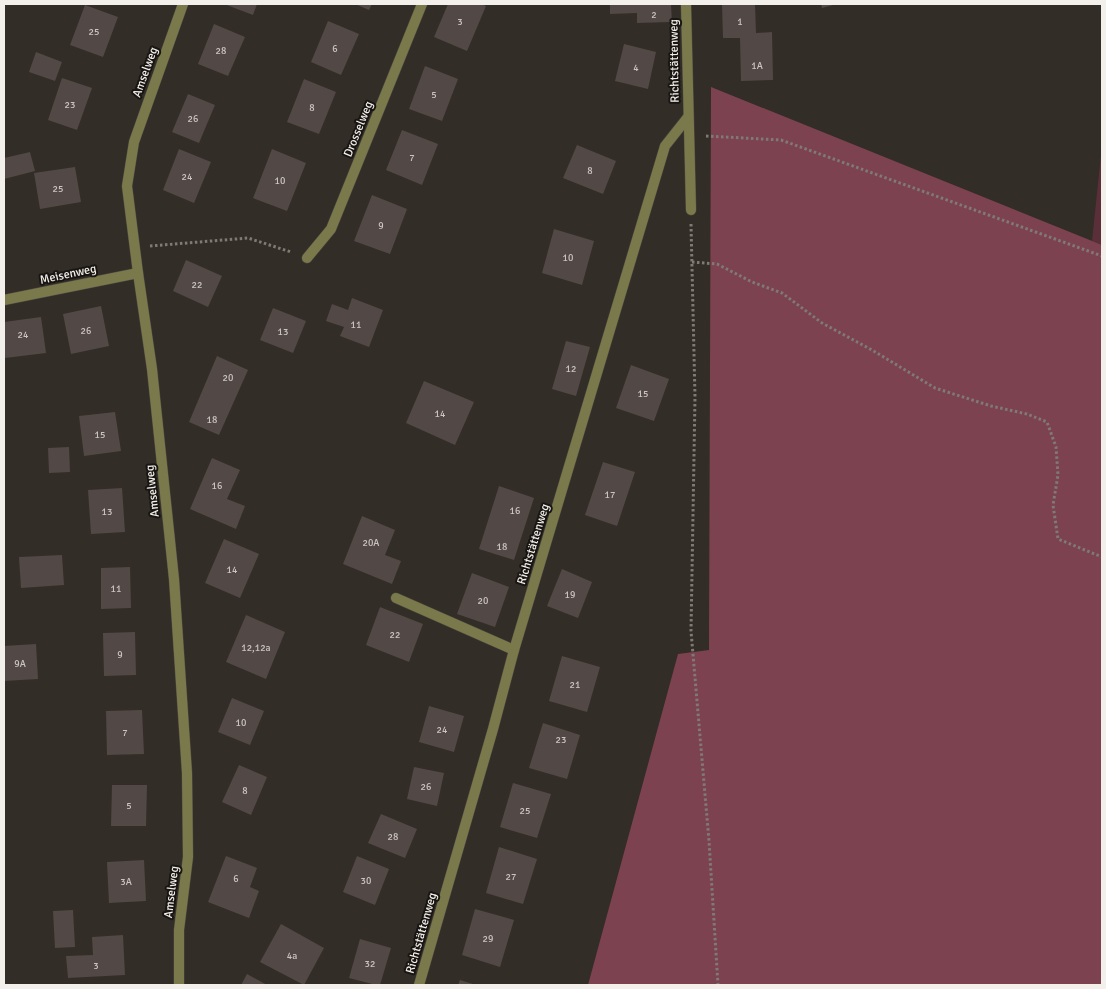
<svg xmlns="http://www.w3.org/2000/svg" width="1106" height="989" font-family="Signika,sans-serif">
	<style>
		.green { fill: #5a2f39 }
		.forest { fill: #7d4250 }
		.building { fill: #524845 }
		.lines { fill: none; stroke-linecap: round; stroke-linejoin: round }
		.service-casing { stroke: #4d4841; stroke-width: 11 }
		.minor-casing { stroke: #4d4841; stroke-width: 11 }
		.path { stroke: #7f7a74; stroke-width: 3; stroke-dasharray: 2.5 2.5; stroke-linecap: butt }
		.service { stroke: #7a794b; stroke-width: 10 }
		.minor { stroke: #7a794b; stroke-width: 10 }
		.labels { text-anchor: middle; stroke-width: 4; stroke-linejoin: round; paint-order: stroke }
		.number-label { font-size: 10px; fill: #cbc5c1 }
		.street-label { font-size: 12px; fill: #f3efea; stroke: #181512 }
	</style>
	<rect width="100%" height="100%" fill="#322d26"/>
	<path class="green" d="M1102,145v100l-10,-4z"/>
	<path class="forest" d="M711,87l391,158v740h-514l90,-331 31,-4z"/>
	<g class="building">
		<path d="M224,4h33l-4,11z"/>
		<path d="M355,4h17l-3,6z"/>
		<path d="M448,4h33l5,2 -19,45 -33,-14z"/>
		<path d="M610,4h61l1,18 -35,1v-10l-27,1z"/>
		<path d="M722,4h33l1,29 16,-1 1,48 -32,1 -1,-43h-17z"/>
		<path d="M821,4h16l-15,4z"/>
		<path d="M85,5l33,12 -15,40 -33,-12z"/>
		<path d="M328,21l31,13 -18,41 -30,-13z"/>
		<path d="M214,24l31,13 -17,39 -30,-12z"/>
		<path d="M624,44l32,8 -8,37 -33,-8z"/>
		<path d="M36,52l26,10 -7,19 -26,-9z"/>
		<path d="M425,66l33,13 -16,42 -33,-12z"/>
		<path d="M62,78l30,10 -15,42 -29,-10z"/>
		<path d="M304,79l32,13 -17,42 -32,-12z"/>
		<path d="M188,94l27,11 -16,38 -27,-11z"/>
		<path d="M402,130l36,14 -16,41 -36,-15z"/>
		<path d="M577,145l39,16 -13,33 -40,-16z"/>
		<path d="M179,149l32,13 -17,41 -31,-13z"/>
		<path d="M272,149l34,14 -19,48 -34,-13z"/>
		<path d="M30,152l5,19 -31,8v-21z"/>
		<path d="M75,167l6,35 -41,7 -6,-36z"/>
		<path d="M372,195l35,14 -17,45 -36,-13z"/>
		<path d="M554,229l40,12 -12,44 -40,-12z"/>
		<path d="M186,260l36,16 -14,31 -35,-16z"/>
		<path d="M352,298l31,12 -14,37 -29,-11 4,-9 -18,-6 6,-17 16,6z"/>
		<path d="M101,306l8,40 -38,8 -8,-40z"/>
		<path d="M273,308l33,13 -13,32 -33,-13z"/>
		<path d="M41,317l5,36 -41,5 -1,-12v-24z"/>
		<path d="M566,341l24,6 -14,49 -24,-7z"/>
		<path d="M217,356l31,14 -29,65 -30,-13z"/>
		<path d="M631,365l38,14 -15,42 -38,-13z"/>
		<path d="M424,381l50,21 -19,43 -49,-22z"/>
		<path d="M115,412l6,39 -37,5 -5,-40z"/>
		<path d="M69,447l1,25 -21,1 -1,-25z"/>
		<path d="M212,458l28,12 -13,29 18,7 -9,23 -46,-20z"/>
		<path d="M603,462l32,10 -18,54 -32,-11z"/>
		<path d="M499,486l35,12 -20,62 -35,-11z"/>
		<path d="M122,488l3,44 -34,2 -3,-44z"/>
		<path d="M362,516l33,14 -10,25 16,6 -9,23 -49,-20z"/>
		<path d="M224,539l35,15 -19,44 -35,-15z"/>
		<path d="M62,555l2,30 -43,3 -2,-31z"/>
		<path d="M130,567l1,41 -30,1v-41z"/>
		<path d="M562,569l30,13 -14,36 -31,-12z"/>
		<path d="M472,573l37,14 -14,40 -38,-13z"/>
		<path d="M380,607l43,17 -14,38 -43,-17z"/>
		<path d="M246,615l39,17 -19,47 -40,-17z"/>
		<path d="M135,632l1,43 -32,1 -1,-43z"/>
		<path d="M36,644l2,35 -34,2v-35z"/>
		<path d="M562,656l38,11 -13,45 -38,-11z"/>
		<path d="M232,698l32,13 -14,34 -32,-13z"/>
		<path d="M429,706l35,10 -10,36 -35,-10z"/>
		<path d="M142,710l2,44 -37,1 -1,-44z"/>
		<path d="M543,723l37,12 -13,44 -38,-11z"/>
		<path d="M239,765l28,12 -16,38 -29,-13z"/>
		<path d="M414,767l30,6 -7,33 -30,-7z"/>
		<path d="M513,783l38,11 -14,44 -37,-11z"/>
		<path d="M112,785h35l-1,41h-35z"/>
		<path d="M381,814l36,15 -12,29 -37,-15z"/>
		<path d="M499,847l38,12 -14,45 -37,-11z"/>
		<path d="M226,856l31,12 -7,19 9,4 -10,27 -41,-16z"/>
		<path d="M357,856l32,13 -14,36 -32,-13z"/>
		<path d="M144,860l2,41 -37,2 -2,-41z"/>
		<path d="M475,909l39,11 -14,47 -38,-12z"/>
		<path d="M73,910l2,37 -20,1 -2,-37z"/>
		<path d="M281,924l43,24 -20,37 -44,-23z"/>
		<path d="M123,935l2,40 -57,3 -2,-22 27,-1 -1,-18z"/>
		<path d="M360,939l31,9 -11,37h-4l-27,-7z"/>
		<path d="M247,974l20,11h-26z"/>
		<path d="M460,980l16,5h-18z"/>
	</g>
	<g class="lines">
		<defs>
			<path id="service" d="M396,598l118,52"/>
			<g id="minor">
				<path d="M686,4l5,206"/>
				<path d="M307,258l24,-29 91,-225"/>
				<path d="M4,300l134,-27"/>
				<path d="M179,985v-55l9,-73 -1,-84 -13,-194 -22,-210 -14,-96 -11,-87 7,-44 49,-138"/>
				<path d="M419,985l74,-256 21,-79 151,-504 23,-29"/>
			</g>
		</defs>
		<use href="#service" class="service-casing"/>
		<use href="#minor" class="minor-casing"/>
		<g class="path">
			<path d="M706,136l75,4 321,116"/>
			<path d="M691,224l4,173 -4,234 18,210 9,144"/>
			<path d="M150,246l98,-8 43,14"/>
			<path d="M692,262l25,2 35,18 30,11 40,30 50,27 63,38 56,18 36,8 20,8 9,25 2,28 -5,30 5,34 44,18"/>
		</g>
		<use href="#service" class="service"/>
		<use href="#minor" class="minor"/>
	</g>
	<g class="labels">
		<g class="number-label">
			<text x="654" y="18">2</text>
			<text x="460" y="25">3</text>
			<text x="740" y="25">1</text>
			<text x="94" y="35">25</text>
			<text x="335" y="52">6</text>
			<text x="221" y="54">28</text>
			<text x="757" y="69">1A</text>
			<text x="636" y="71">4</text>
			<text x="434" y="98">5</text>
			<text x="70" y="108">23</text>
			<text x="312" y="111">8</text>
			<text x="193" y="122">26</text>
			<text x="412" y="161">7</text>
			<text x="590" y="174">8</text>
			<text x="187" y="180">24</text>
			<text x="280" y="184">10</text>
			<text x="58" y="192">25</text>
			<text x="381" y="229">9</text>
			<text x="568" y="261">10</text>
			<text x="197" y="288">22</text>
			<text x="356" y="328">11</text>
			<text x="86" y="334">26</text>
			<text x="283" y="335">13</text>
			<text x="23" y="338">24</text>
			<text x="571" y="372">12</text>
			<text x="228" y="381">20</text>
			<text x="643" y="397">15</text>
			<text x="440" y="417">14</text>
			<text x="212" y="423">18</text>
			<text x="100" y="438">15</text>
			<text x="217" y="489">16</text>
			<text x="610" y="498">17</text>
			<text x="515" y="514">16</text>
			<text x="107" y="515">13</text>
			<text x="371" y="546">20A</text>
			<text x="502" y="550">18</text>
			<text x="232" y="573">14</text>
			<text x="116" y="592">11</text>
			<text x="570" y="598">19</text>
			<text x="483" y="604">20</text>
			<text x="395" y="638">22</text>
			<text x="256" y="651">12,12a</text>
			<text x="120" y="658">9</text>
			<text x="20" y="667">9A</text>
			<text x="575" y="688">21</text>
			<text x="241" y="726">10</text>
			<text x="442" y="733">24</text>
			<text x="125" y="736">7</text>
			<text x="561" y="743">23</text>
			<text x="426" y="790">26</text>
			<text x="245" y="794">8</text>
			<text x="129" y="809">5</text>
			<text x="525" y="814">25</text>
			<text x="393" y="840">28</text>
			<text x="511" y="880">27</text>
			<text x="236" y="882">6</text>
			<text x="366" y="884">30</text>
			<text x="126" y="885">3A</text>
			<text x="488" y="942">29</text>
			<text x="292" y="959">4a</text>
			<text x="370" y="967">32</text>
			<text x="96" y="969">3</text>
		</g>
		<g class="street-label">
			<text transform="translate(674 61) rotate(-91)" y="4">Richtstättenweg</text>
			<text transform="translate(145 72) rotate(-70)" y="4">Amselweg</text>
			<text transform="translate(358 129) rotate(-68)" y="4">Drosselweg</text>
			<text transform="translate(68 274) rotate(-12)" y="4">Meisenweg</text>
			<text transform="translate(152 491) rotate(-96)" y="4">Amselweg</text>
			<text transform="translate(533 544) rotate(-73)" y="4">Richtstättenweg</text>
			<text transform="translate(171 892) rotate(-83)" y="4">Amselweg</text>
			<text transform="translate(421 933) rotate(-74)" y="4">Richtstättenweg</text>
		</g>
	</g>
	<rect width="1106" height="989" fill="none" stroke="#f3efea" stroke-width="10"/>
</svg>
